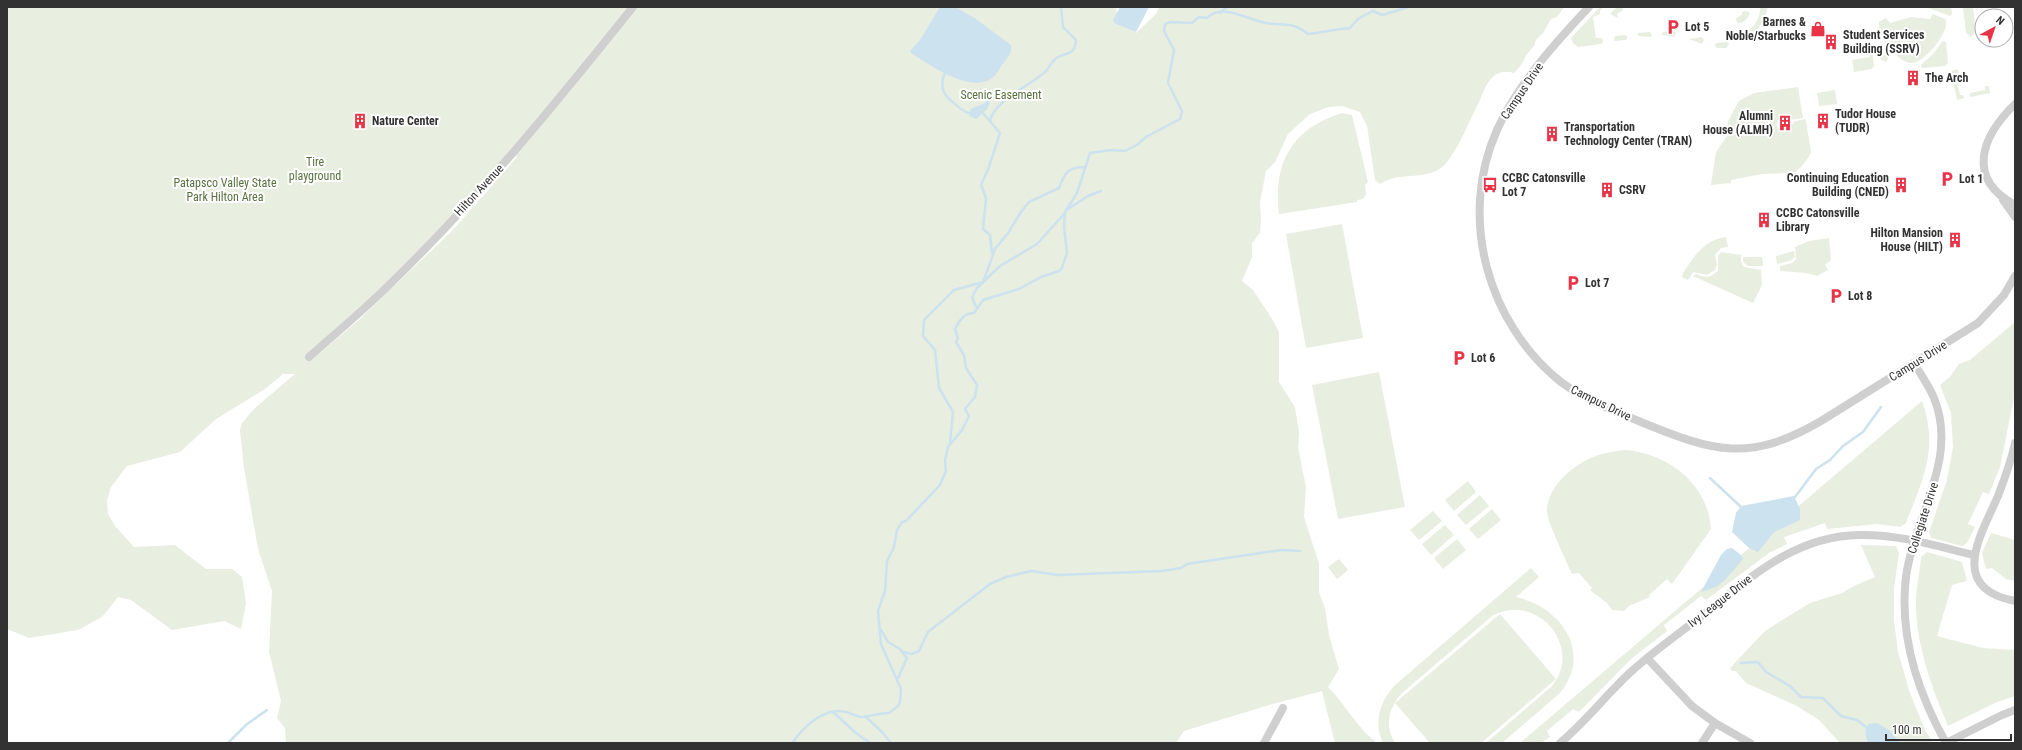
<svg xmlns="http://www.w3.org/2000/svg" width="2022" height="750" font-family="'Roboto Condensed',sans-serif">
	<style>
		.green { fill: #e8eee0; fill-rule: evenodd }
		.water { fill: #cce2ee }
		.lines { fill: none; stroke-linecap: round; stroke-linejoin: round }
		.stream { stroke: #cce2ee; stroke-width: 2.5 }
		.minor { stroke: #cfcfcf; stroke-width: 8 }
		.labels { text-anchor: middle; stroke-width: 4; stroke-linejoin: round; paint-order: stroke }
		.poi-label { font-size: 12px; font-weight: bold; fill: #323232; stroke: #fff; text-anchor: start }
		.street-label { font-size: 12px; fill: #323232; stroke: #fff }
		.park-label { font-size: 12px; fill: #566f3d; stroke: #fff }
	</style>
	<rect width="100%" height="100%" fill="#fff"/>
	<g class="green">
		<path d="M7,7h1109l1,7 19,19 20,-19 3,-7h405l-7,10 -6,2 -8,14 -7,7 -2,6 -7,8 -6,11 -7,8c-7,-2 -14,-2 -20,3 -7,5 -11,16 -14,24 -10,19 -20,46 -33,62 -16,21 -48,8 -67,22l-5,-4 -8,-54 -7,-14 -18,-6 -14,1 -18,7 -22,20 -13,28 -9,9 -6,31 1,18 -1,13 -8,10v14l-10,24 11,9 18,27 8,15v50l16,25 4,26 -1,15 8,39 -2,30 15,47v28l6,16 4,27 10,34 -11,18c18,18 29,41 49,56h-42l-13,-52 -53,14 -85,26 -8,12h-890l-1,-15 -8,-10 4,-17 -12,-49 3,-61 -14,-42 -14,-81 -4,-38 2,-7 13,-15 40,-34h-12l-18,15 -49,30 -36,33 -53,14 -16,21 -4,13 1,14 7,12 19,21 41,-2 31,24h26l10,8 4,26 -5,26 -17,-8 -52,9 -41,-30 -13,-3 -16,20 -24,13 -49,8 -22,-9zM515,155l2,2 -65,74 -60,57zM391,288l-31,31 -52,44z"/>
		<path d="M1600,7h3l-3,4v3l-7,3 3,21h6l1,4 -2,2 -23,3 -5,-4 -2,-5z"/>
		<path d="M1617,7h5l1,3 -6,4 1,4 -8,-4z"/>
		<path d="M1760,7h8c-3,13 -13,32 -28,35l-1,-4c11,-7 22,-17 21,-31z"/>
		<path d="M1926,7h25l1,7 -2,2z"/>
		<path d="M1963,7h10l3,24 -5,6 -5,-4z"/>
		<path d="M1746,11l4,2c-2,6 -7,11 -13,10l-1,-5 6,-3v-3z"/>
		<path d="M1933,14l12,5c7,11 -21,44 -33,44 -8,0 -16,-8 -21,-13 -8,-9 -12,-16 -12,-28l7,-4 4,5 21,-6 19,2z"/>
		<path d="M1674,31l2,2 -2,4 -12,-2 1,-3z"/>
		<path d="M1650,32l2,3 -2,2 -12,-1v-3z"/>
		<path d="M1625,35l3,2 -2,3 -12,1 1,-5z"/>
		<path d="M1702,37l2,3 -2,4 -13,-5z"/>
		<path d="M1870,37l4,29 -3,3 -17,3 -2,-12 18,-3 -3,-19z"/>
		<path d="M1943,41l3,1 2,21 -3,3 -23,2 -1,-3 12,-11z"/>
		<path d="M1727,42l2,2 -3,4h-9l-2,-2 1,-3z"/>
		<path d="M1877,46h4l9,10 -4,6 -5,-2z"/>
		<path d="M1957,69l2,4 -4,2 5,20h3l1,3 -7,2 -6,-29z"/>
		<path d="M1985,86h4l1,7 -20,4v-4l15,-3z"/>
		<path d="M1798,87l5,31 -13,2 -1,-3 -4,1 -1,-3 -3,1v3l-4,1 1,5 -2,-1 5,8 11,-3 -1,-5h3l-1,-2 12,-3 1,2 5,31c-3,8 -15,23 -24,24l-1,-3 -24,1 -31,6v3l-20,2 5,-33 11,-16 1,-15 11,-20 15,-8z"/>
		<path d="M1835,90l2,14 -18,2 -2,-13z"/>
		<path d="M1342,113l10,2 16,67 -3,3 1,9 -3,5 -6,1v2l-78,12c-6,-51 12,-85 63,-101z"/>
		<path d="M1342,224l21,114 -57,10 -20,-114z"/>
		<path d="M1726,237l2,10 -7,1 -6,7 2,9 -2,6 -8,5 -14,-3 -5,8 -6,-3 1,-4c12,-18 21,-33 43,-36z"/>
		<path d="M1829,238l2,22 -6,5 3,5 -11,6 -11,-3 -26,-2v-5l12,-3 4,-4 -1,-12 14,-6z"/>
		<path d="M1794,251l1,6 -3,3 -15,4 -1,-8z"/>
		<path d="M1721,252l20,3v7l3,5 17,3 1,15 -9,18 -60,-27 3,-2c10,4 15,4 22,-4v-14z"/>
		<path d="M1762,257l1,9h-15l-5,-4v-5z"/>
		<path d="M2015,322v71l-15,74 -11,27 -6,-2 -15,32 7,3 -8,16 -5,3 -31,-8 -2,-6 18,-52 6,-33 -2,-34 -11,-28 10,-8 9,-13 11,-4z"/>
		<path d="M1379,372l26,135 -67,12 -26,-134z"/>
		<path d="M1922,401c17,48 1,77 -16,122l-6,4 -23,-3 -50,5 -2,-6 -41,14 3,7 -18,9 -63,47 -5,-4 -37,29 3,6 -36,28 -52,53 -6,-3 -26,22 3,6 -9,6h-21z"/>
		<path d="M1626,450c43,4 82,34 85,79l-39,55 -5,-5 -18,16 1,2 -21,9 -5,5 -12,-1 -5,-7 -17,-13 2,-2 -13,-15 -7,1c-5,-11 -26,-55 -25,-63 0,-25 28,-48 49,-55 10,-4 20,-5 30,-6z"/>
		<path d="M1468,481l8,11 -22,19 -9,-11z"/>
		<path d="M1480,495l9,11 -23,19 -9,-10z"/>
		<path d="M1492,509l9,11 -23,19 -9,-10z"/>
		<path d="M1433,511l9,10 -23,19 -9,-10z"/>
		<path d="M1445,525l9,10 -23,20 -9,-11z"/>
		<path d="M1991,533l24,7v41l-9,-2 -14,-11 -6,1 -4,-16z"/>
		<path d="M1457,539l9,11 -23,19 -9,-11z"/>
		<path d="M1861,545l35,1 3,7 -5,36v31l4,32 12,41 15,37 8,13h-93l-21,-23 -22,-14 -51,-23 -10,-12h-4l-2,-3 35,-37 14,-9 31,-19 32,-10 14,-8 19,-8z"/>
		<path d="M1927,552l35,10 5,19 -15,4 -15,51 46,12 32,2v46l-18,6 -49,24c-16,-38 -30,-76 -32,-117 -1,-17 4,-36 5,-52z"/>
		<path d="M1339,559l9,11 -11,9 -9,-12z"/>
		<path d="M1531,568l8,9 -23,20c45,10 77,55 44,96l-58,50h-16l66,-57c32,-40 -16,-95 -60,-70l-90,77c-13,15 -18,32 -7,50h-12c-10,-21 -3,-41 11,-57z"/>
		<path d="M1500,614l56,65 -75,64h-51l-35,-40z"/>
	</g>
	<g class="water">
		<path d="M940,7l17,1 19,11 35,26c2,7 -5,15 -10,21 -2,4 -5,9 -9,12 -22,16 -62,-13 -81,-25l-1,-2 10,-11z"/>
		<path d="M1120,7h29l-13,25 -22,-9 -1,-3z"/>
		<path d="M987,102l3,1 -3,6 -11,10 -7,-3 2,-7z"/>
		<path d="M1794,496l6,13v11l-26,12 -16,20 -9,-4 -17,-16 4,-19 5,-7z"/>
		<path d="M1732,548l10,8 1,3 -18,21 -9,7 -15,5 20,-37 6,-6z"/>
		<path d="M1877,723l12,7 11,13h-32c-3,-8 -4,-13 1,-19z"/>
	</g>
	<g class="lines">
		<g class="stream">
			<path d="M1220,13l7,-6"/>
			<path d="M945,73c-6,14 -2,22 10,31 4,3 8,8 14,9"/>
			<path d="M987,92v10"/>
			<path d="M983,113l17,20 -11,34 -8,18 5,13 -3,31 7,6 2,18"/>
			<path d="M990,121c3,-19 40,-36 54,-48 5,-4 8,-13 14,-16 10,-5 17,-2 18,-17l-13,-13 -2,-20"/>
			<path d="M1068,209l20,-13 13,-5"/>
			<path d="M984,280l11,-31 13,-16 13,-21 8,-10 30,-14c6,-16 9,-21 27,-21"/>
			<path d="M976,307l-4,-10 5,-9 23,-22 37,-22 28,-31"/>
			<path d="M950,443l3,-31 -14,-24 -4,-38 -12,-14 1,-16 30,-30 29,-8"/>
			<path d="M1710,478l30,28"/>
			<path d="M1795,497l21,-28 14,-9 13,-14 20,-14 18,-25"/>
			<path d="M881,630l7,12 12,7 7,9 -9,20"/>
			<path d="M903,652l9,2 7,-3 9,-19 62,-48 16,-7 25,-6 27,4 104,-4 19,-3 6,-4 94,-14 19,1"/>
			<path d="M1741,663l17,-1 8,10 24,14 11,11 22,1 18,18 16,4 9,7"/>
			<path d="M833,712l23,21 14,10"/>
			<path d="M865,716l17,16 9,11"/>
			<path d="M228,743l19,-19 20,-14"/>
			<path d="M792,743c11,-15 28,-32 48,-32 8,0 14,5 21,6 9,0 17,-4 28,-4l9,-7 2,-4 1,-13 -20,-45 -3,-33 7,-20 2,-30 7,-14 3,-17 5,-8 4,-1 34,-36 6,-14 -1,-11 3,-13 14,-17 7,-14 -4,-7 10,-12 2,-12 -11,-17 -2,-13 -8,-13 2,-4 -3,-9c4,-8 9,-16 19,-16l9,-13 36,-11 22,-12 18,-6 3,-3 5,-15 -3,-26 1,-15 12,-19 13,-40 21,-3 14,1 12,-6 9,-8 34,-18 2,-8 -14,-28 6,-33 -10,-19 1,-7 5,-2 22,1 7,-6 8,1c14,-15 38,0 55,4 18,5 30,-2 46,12 14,-1 27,-5 42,-6l9,-10 14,-7 9,4 27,-8"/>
		</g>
		<g class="minor">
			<path d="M1589,7c-34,36 -71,77 -92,123 -39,87 -10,193 64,252 24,18 53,29 80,40 73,30 108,41 180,-1l157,-98 26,-28 11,-19"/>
			<path d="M2015,104c-33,32 -50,74 0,101"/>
			<path d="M2003,200l12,17"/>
			<path d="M309,357c27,-24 55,-47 81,-73 88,-85 166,-181 243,-277"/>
			<path d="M1914,363c7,12 15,23 20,35 25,61 -20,119 -28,179 -7,58 12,116 40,166"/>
			<path d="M2015,443c-4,18 -10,35 -17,53 -17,39 -51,92 17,105"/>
			<path d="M1647,658l45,48 23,17 35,20"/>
			<path d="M1264,743l19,-35"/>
			<path d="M1560,743c27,-22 47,-50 73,-73 22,-20 47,-37 71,-56 47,-37 91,-78 155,-79 39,-1 77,11 115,20"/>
			<path d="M1702,743l13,-20"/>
			<path d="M1946,743l56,-28 13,-5"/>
		</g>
	</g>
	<defs>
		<symbol id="parking-bare" viewBox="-9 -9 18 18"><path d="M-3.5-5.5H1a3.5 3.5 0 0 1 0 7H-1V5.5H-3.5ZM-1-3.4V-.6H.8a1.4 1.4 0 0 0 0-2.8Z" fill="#e93448" stroke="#fff" stroke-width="2.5" paint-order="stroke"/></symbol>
		<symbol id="shop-bare" viewBox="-9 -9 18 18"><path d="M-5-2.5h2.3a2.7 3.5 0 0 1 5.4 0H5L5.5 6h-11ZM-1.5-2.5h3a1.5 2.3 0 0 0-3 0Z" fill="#e93448" stroke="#fff" stroke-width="2.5" paint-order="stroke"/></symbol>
		<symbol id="building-bare" viewBox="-9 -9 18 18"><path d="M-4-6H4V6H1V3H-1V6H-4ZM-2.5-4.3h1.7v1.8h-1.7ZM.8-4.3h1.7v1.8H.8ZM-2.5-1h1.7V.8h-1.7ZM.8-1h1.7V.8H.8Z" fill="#e93448" stroke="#fff" stroke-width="2.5" paint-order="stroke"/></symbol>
		<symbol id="bus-bare" viewBox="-9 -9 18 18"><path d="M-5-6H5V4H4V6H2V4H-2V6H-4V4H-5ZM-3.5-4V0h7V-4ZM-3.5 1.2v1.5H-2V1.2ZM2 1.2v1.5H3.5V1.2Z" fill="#e93448" stroke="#fff" stroke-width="2.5" paint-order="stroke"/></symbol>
	</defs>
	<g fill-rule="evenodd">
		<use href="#parking-bare" x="1662" y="16" width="22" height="22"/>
		<use href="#shop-bare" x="1807" y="18" width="22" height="22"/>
		<use href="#building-bare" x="1820" y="31" width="22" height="22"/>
		<use href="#building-bare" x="1902" y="67" width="22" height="22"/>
		<use href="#building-bare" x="349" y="110" width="22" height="22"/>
		<use href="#building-bare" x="1812" y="110" width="22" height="22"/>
		<use href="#building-bare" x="1774" y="112" width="22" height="22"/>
		<use href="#building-bare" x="1541" y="123" width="22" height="22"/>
		<use href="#parking-bare" x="1936" y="168" width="22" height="22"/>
		<use href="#bus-bare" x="1479" y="174" width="22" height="22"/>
		<use href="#building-bare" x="1890" y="174" width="22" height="22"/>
		<use href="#building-bare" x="1596" y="179" width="22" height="22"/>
		<use href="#building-bare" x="1753" y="209" width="22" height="22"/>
		<use href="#building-bare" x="1944" y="229" width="22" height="22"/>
		<use href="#parking-bare" x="1562" y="272" width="22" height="22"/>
		<use href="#parking-bare" x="1825" y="285" width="22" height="22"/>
		<use href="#parking-bare" x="1448" y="347" width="22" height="22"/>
	</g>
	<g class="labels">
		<g class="poi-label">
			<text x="1806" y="26" text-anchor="end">Barnes &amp;<tspan x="1806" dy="14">Noble/Starbucks</tspan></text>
			<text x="1685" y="31">Lot 5</text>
			<text x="1843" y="39">Student Services<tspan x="1843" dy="14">Building (SSRV)</tspan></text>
			<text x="1925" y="82">The Arch</text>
			<text x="1835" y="118">Tudor House<tspan x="1835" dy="14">(TUDR)</tspan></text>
			<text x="1773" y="120" text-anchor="end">Alumni<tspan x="1773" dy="14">House (ALMH)</tspan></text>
			<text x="372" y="125">Nature Center</text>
			<text x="1564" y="131">Transportation<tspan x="1564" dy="14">Technology Center (TRAN)</tspan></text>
			<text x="1502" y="182">CCBC Catonsville<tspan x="1502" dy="14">Lot 7</tspan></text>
			<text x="1889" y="182" text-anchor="end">Continuing Education<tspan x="1889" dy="14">Building (CNED)</tspan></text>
			<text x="1959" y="183">Lot 1</text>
			<text x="1619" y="194">CSRV</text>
			<text x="1776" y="217">CCBC Catonsville<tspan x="1776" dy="14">Library</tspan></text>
			<text x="1943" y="237" text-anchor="end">Hilton Mansion<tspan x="1943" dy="14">House (HILT)</tspan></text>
			<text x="1585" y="287">Lot 7</text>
			<text x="1848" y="300">Lot 8</text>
			<text x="1471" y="362">Lot 6</text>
		</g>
		<g class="street-label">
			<text transform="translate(1522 91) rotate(-56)" y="4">Campus Drive</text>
			<text transform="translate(479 190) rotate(-47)" y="4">Hilton Avenue</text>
			<text transform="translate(1918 361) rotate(-32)" y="4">Campus Drive</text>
			<text transform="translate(1601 403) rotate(26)" y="4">Campus Drive</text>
			<text transform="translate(1923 518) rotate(-72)" y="4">Collegiate Drive</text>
			<text transform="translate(1720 601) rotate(-38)" y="4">Ivy League Drive</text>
		</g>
		<g class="park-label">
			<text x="1001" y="99">Scenic Easement</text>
			<text x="315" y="166">Tire<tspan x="315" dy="14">playground</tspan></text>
			<text x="225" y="187">Patapsco Valley State<tspan x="225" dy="14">Park Hilton Area</tspan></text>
		</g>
	</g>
	<rect width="2022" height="750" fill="none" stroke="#323232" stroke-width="16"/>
	<g transform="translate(1994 28) rotate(40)"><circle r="19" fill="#ffffff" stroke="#adadad"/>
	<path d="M0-3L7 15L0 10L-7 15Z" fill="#e93448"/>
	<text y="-6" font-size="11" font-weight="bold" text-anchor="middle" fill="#323232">N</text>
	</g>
	<path d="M1886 734v6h125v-6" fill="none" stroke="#323232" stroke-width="2"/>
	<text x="1892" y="734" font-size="12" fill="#323232" stroke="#ffffff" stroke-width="3" paint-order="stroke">100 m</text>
</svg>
